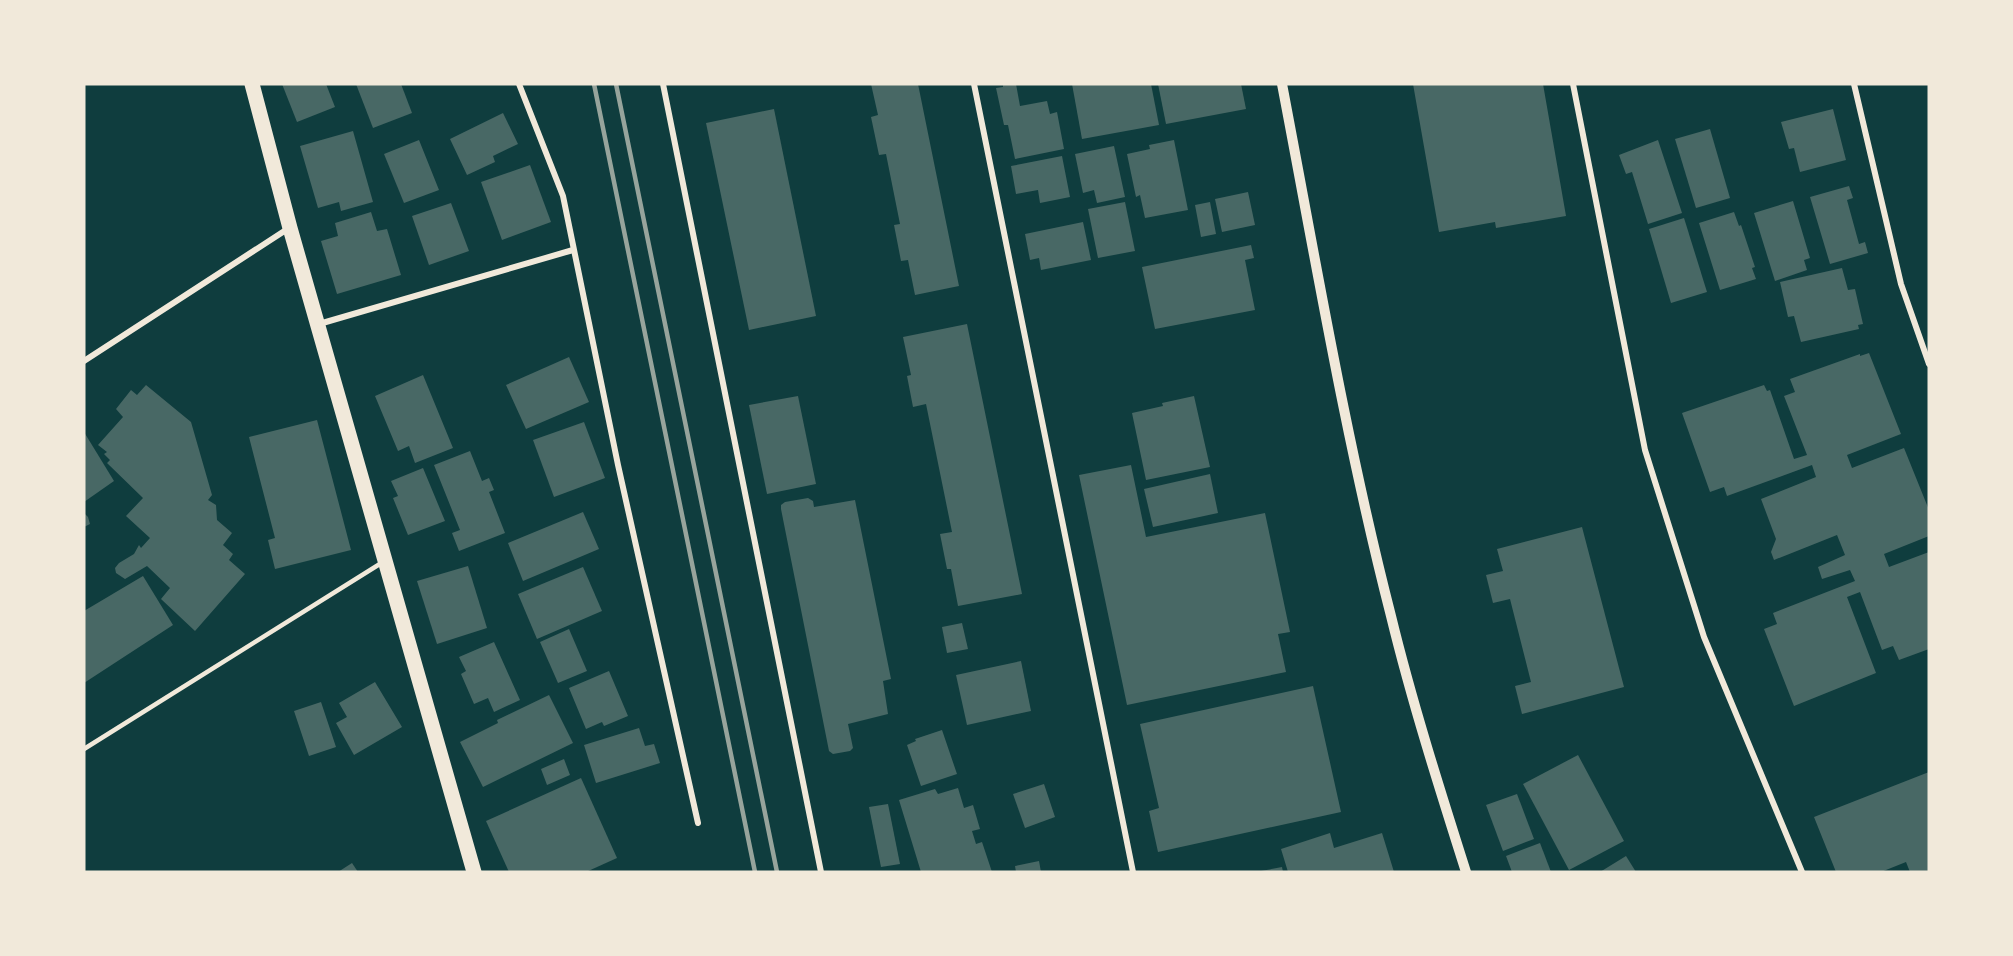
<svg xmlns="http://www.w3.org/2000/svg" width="2013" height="956" font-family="'Exo 2',sans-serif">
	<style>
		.building { fill: #486865 }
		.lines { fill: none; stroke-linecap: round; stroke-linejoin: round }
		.service { stroke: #f1e9da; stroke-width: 4.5 }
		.minor { stroke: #f1e9da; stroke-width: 6 }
		.tertiary { stroke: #f1e9da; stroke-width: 10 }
		.primary { stroke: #f1e9da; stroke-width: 15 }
		.rail { stroke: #97a49c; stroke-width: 4.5 }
	</style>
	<rect width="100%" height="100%" fill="#0f3d3e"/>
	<g class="building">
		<path d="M282,84h44l9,23 -38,15z"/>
		<path d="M356,84h45l11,29 -39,15z"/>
		<path d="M871,84h47l41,202 -44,9 -7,-35 -7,1 -7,-36 6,-1 -14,-70 -7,1 -8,-38 7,-2z"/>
		<path d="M1003,84h13l4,22 27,-5 3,13 7,-2 7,37 -49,10 -7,-34h-4l-8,-37 7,-1z"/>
		<path d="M1072,84h79l8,41 -77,14z"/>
		<path d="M1158,84h83l5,25 -80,15z"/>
		<path d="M1413,84h130l23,132 -70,12 -1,-6 -56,10z"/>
		<path d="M774,109l42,207 -67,14 -43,-207z"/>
		<path d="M1833,109l13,51 -46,12 -6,-24 -5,1 -8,-27z"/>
		<path d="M503,113l15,31 -25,12 2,6 -28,13 -17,-36z"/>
		<path d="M1710,129l20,69 -34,10 -21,-69z"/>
		<path d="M353,131l20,71 -32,9 -2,-9 -21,6 -18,-62z"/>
		<path d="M419,140l20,50 -35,13 -20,-49z"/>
		<path d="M1174,140l14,70 -43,8 -5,-23 -4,2 -9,-43 23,-5 -1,-4z"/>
		<path d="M1658,140l24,73 -34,11 -16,-52 -6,2 -7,-19z"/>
		<path d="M1114,146l11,51 -28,6 -3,-13 -11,3 -8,-39z"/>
		<path d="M1062,156l8,41 -30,6 -2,-13 -22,4 -5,-28z"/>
		<path d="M530,165l21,57 -49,18 -21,-58z"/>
		<path d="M1849,186l4,12 -6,2 12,44 6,-2 3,11 -38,11 -20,-67z"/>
		<path d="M1248,192l7,33 -33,7 -7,-33z"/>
		<path d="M1793,201l17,57 -6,2 3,10 -32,11 -21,-68z"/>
		<path d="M1125,202l10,49 -37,7 -10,-49z"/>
		<path d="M1210,202l6,32 -15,3 -6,-32z"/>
		<path d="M451,203l18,48 -40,14 -17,-49z"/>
		<path d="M371,212l6,19 10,-2 14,46 -64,19 -16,-53 17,-5 -3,-13z"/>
		<path d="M1734,212l5,14 2,-1 14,42 -3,1 4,11 -36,11 -21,-67z"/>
		<path d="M1684,218l23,74 -36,11 -22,-74z"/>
		<path d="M1083,222l8,38 -50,10 -2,-12 -9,2 -5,-26z"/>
		<path d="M1251,245l3,13 -9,2 10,50 -100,19 -13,-62z"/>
		<path d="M1842,268l6,22 7,-1 8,35 -5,1 1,4 -58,13 -7,-26 -6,1 -8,-35z"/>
		<path d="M967,324l55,270 -64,12 -7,-37h-4l-7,-35 12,-2 -26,-128 -13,3 -6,-31 4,-1 -8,-38z"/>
		<path d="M1869,353l32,81 -54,21 5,13 52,-20 25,62v26l-45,18 5,13 40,-15v97l-30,11 -6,-14 -11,4 -22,-58 -13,5 29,76 -82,33 -30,-77 13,-5 -4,-11 82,-32 -5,-11 -28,9 -4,-12 27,-12 -8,-20 -63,25 -3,-8 5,-13 -15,-40 55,-22 -4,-12 -85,31 -3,-9 -14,5 -28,-79 82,-28 3,6 3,-1 24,69 13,-4 -23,-59 11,-4 -5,-13 70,-25v2z"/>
		<path d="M569,357l20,45 -63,27 -20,-44z"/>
		<path d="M423,375l30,73 -38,15 -6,-17 -11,5 -23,-55z"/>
		<path d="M146,385l45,37 21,73 -4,5 8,5 1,15 15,13 -9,12 10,9 -4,6 16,14 -50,57 -34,-32 9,-11 -23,-22 -22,13 -9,-6 -1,-5 4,-5 15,-9 5,-9 2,3 9,-10 -24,-22 17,-18 -36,-35 3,-3 -6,-6 3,-2 -9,-7 25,-28 -7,-8 15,-19 6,5z"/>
		<path d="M798,396l18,88 -49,10 -18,-89z"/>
		<path d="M1194,396l16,71 -64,13 -14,-67 31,-7 -1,-3z"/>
		<path d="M317,420l34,130 -76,19 -7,-29 7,-2 -26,-101z"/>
		<path d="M584,422l21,56 -51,19 -21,-57z"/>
		<path d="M84,432l30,49 -30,21z"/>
		<path d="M470,451l12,30 7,-3 5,12 -5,2 16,41 -46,18 -7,-18 8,-3 -26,-65z"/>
		<path d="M1131,465l15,72 119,-24 25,119 -12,2 8,38 -159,33 -48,-230z"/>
		<path d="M423,468l22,53 -37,14 -15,-37 5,-2 -7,-15z"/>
		<path d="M1210,474l8,39 -65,14 -9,-38z"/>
		<path d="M808,498l5,3 1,6 41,-7 36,179 -8,2 5,33 -40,10 5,24 -3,3 -17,3 -4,-3 -48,-242v-4l4,-3z"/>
		<path d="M583,512l16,37 -76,32 -15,-38z"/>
		<path d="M84,513l4,4 2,7 -6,3z"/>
		<path d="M1582,527l42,160 -102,27 -7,-28 16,-4 -21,-83 -17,4 -7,-28 17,-4 -6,-22z"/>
		<path d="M468,566l19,62 -50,16 -20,-63z"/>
		<path d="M583,567l19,44 -65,28 -19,-45z"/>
		<path d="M143,576l30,49 -89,58v-72z"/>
		<path d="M962,623l6,26 -21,4 -5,-26z"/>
		<path d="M569,629l18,42 -29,12 -18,-41z"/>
		<path d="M494,642l26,58 -26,12 -6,-14 -14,6 -13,-30 5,-3 -7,-14z"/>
		<path d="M1021,661l10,50 -64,14 -11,-50z"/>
		<path d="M609,671l19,45 -24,10 -2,-4 -16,7 -17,-41z"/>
		<path d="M375,682l27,45 -48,28 -18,-32 11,-6 -8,-14z"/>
		<path d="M1313,686l28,126 -183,40 -9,-41 10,-3 -19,-84z"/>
		<path d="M549,695l24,48 -90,44 -23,-45 38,-19 -1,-3z"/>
		<path d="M321,702l15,45 -27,9 -15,-45z"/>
		<path d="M639,728l6,18 9,-2 6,19 -64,20 -12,-38z"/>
		<path d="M942,730l15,44 -36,12 -14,-41 9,-4 -1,-2z"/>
		<path d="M1578,755l46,86 -55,29 -46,-86z"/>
		<path d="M564,759l6,16 -23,10 -6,-16z"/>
		<path d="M1929,772v100h-19l-4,-10 -25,10h-45l-22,-55z"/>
		<path d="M581,778l36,80 -31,14h-77l-23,-51z"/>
		<path d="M1044,784l11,33 -30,11 -12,-34z"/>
		<path d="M958,788l6,20 9,-3 7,24 -8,2 4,13 6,-2 10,30h-71l-22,-72 36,-11 3,5z"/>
		<path d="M1517,794l17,45 -31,12 -17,-46z"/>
		<path d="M888,804l12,60 -19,3 -12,-60z"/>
		<path d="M1330,833l4,15 48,-15 12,39h-106l-7,-23z"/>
		<path d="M1540,843l11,29h-39l-6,-16z"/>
		<path d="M1626,856l10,16h-36z"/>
		<path d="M1039,861l2,11h-25l-1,-6z"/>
		<path d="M352,863l6,9h-20z"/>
		<path d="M1282,867l1,5h-22v-1z"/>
	</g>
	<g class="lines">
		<path class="service" d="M84,749l299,-187"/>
		<g class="minor">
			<path d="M519,84l44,112 55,269 80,358"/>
			<path d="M663,84l158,788"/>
			<path d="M974,84l159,788"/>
			<path d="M1573,84l72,366 59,187 98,235"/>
			<path d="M1854,84l47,200 28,80"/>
			<path d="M319,324l254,-74"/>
			<path d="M84,361l205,-133"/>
		</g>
		<path class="tertiary" d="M1282,84c34,178 64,357 109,532 21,86 48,171 75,256"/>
		<path class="primary" d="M252,84l38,144 184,644"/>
		<g class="rail">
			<path d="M594,84l161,788"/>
			<path d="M616,84l161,788"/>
		</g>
	</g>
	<rect width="2013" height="956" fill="none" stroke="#f1e9da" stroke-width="171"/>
</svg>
